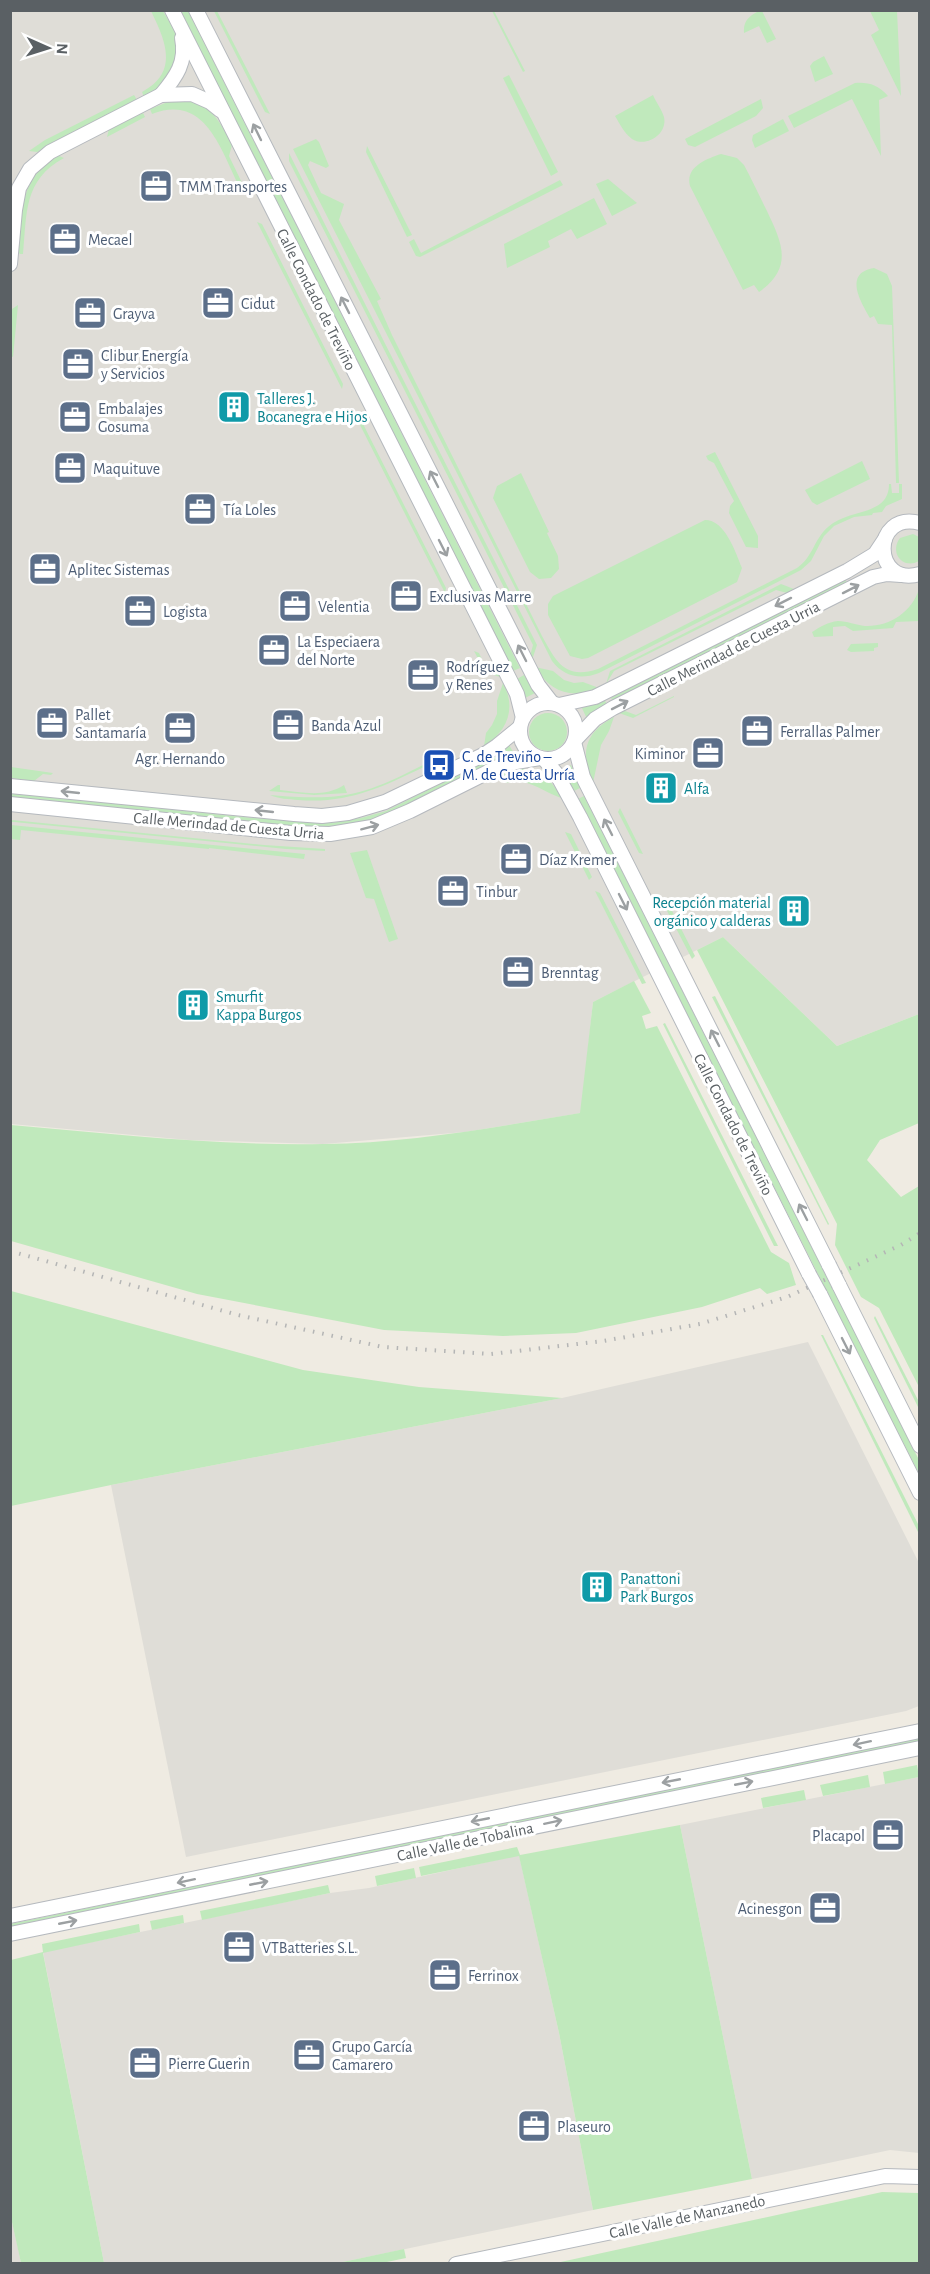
<svg xmlns="http://www.w3.org/2000/svg" width="930" height="2274" font-family="'Alegreya Sans',sans-serif">
	<style>
		.industrial { fill: #dfddd7 }
		.green { fill: #c0e9bc }
		.lines { fill: none; stroke-linecap: round; stroke-linejoin: round }
		.minor-casing { stroke: #b5b9be; stroke-width: 16 }
		.minor { stroke: #fff; stroke-width: 14 }
		.rail { stroke: #b4b5b5; stroke-width: 4; stroke-dasharray: 1.5 8; stroke-linecap: butt }
		.minor-bridge-casing { stroke: #b5b9be; stroke-width: 16; stroke-linecap: butt }
		.minor-bridge { stroke: #fff; stroke-width: 14 }
		.oneway { stroke: #9ca0a2 }
		.labels { text-anchor: middle; stroke-width: 6; stroke-linejoin: round; paint-order: stroke }
		.service-label { font-size: 16px; fill: #4e5e75; stroke: #fff; text-anchor: start }
		.street-label { font-size: 16px; fill: #5a6064; stroke: #fff }
		.culture-label { font-size: 16px; fill: #0d838f; stroke: #fff; text-anchor: start }
		.transit-label { font-size: 16px; fill: #164399; stroke: #fff; text-anchor: start }
	</style>
	<rect width="100%" height="100%" fill="#efebe2"/>
	<g class="industrial">
		<path d="M10,11h909v1003l-82,32 -114,-109 -130,65 -12,111 -116,19 -142,12 -134,-4 -178,-16z"/>
		<path d="M808,1342l111,221v143l-13,5 -720,146 -75,-372 451,-87z"/>
		<path d="M919,1777v376l-29,-3 -138,29 -72,-354z"/>
		<path d="M519,1855l40,178 34,177 -255,53h-234l-61,-311 287,-59 39,-5z"/>
		<path d="M10,2213l7,30 4,20h-10z"/>
	</g>
	<g class="green">
		<path d="M151,11h12c5,9 12,19 15,29 5,24 -14,47 -34,57l-2,-5c38,-20 23,-52 9,-81z"/>
		<path d="M180,11h8l332,657 -7,3z"/>
		<path d="M214,11h3l53,103 -5,-2z"/>
		<path d="M492,11h2l31,60 -2,1z"/>
		<path d="M759,11h3l14,28 -9,4 -8,-17 -15,7c-1,-12 5,-17 15,-22z"/>
		<path d="M870,11h27l4,85 -30,-61 8,-5z"/>
		<path d="M824,56l9,18 -18,8 -5,-16 3,-4z"/>
		<path d="M509,75l49,97 -7,4 -48,-98z"/>
		<path d="M855,83c14,-1 23,2 33,13l-9,4 2,56 -29,-57 -58,29 -6,-12z"/>
		<path d="M134,95l3,5 -100,52 -8,-1 16,-11z"/>
		<path d="M653,95c3,7 9,15 11,22 4,17 -18,31 -32,22 -8,-6 -12,-15 -17,-23z"/>
		<path d="M761,99l2,9 -7,8 -61,31 -7,-2 -3,-6z"/>
		<path d="M173,100c35,-1 45,17 59,45l-3,11 15,31 -4,1c-19,-37 -34,-95 -88,-74l-2,-5z"/>
		<path d="M143,113l2,4 -38,20 2,-8z"/>
		<path d="M783,119l6,12 -34,17 -3,-8 1,-5z"/>
		<path d="M316,139l3,3 10,24 -3,2 -16,-7 -2,4 13,28 23,11 -5,16 42,79 -4,2 15,34 150,301c14,25 22,44 56,33l199,-101c16,-11 17,-29 31,-41 20,-19 61,-10 61,-43h2l1,9h7v-9h3v15l-16,7 -4,6 -9,1 -1,2 -18,2 -20,9 -10,10 -13,25 -10,9 -202,103c-18,7 -35,4 -47,-12l-259,-512z"/>
		<path d="M367,146l45,89 -5,2 -41,-85z"/>
		<path d="M289,153l248,492 -5,15 -2,-4 3,-11 -244,-484z"/>
		<path d="M721,154l16,4 7,7c8,15 15,30 23,46 15,32 27,56 -8,81l-5,-7 -11,5 -53,-104c-5,-19 16,-27 31,-32z"/>
		<path d="M57,155l7,3c-41,22 -37,56 -41,96h-3l-2,-2c4,-40 1,-73 39,-97z"/>
		<path d="M608,179l29,24 -25,13 -16,-32z"/>
		<path d="M560,180l3,5 -143,72 -4,-1 -7,-14 5,-3 7,14z"/>
		<path d="M594,198l13,26 -30,15 -6,-10 -23,12 2,6 -43,21 -3,-24z"/>
		<path d="M257,222l5,2 81,160 -1,5z"/>
		<path d="M874,268l13,6 5,12 7,197h-3l-4,-158 -14,-1 -4,-8 -4,2c-9,-16 -27,-45 4,-50z"/>
		<path d="M18,305l-5,52 -2,-1 1,-47z"/>
		<path d="M356,417l4,1 86,170 -1,5z"/>
		<path d="M715,452l43,84v12l-12,-1 -17,-34 1,-7 4,-5 -20,-38 -6,-3 -2,-4z"/>
		<path d="M862,461l8,18 -53,26 -5,-3 -7,-12z"/>
		<path d="M521,473l28,59 -2,1 11,23 1,13 -8,9 -12,1 -9,-7 -37,-74 4,-12z"/>
		<path d="M705,520c20,0 30,31 37,48l-5,14 -149,76 -6,1 -12,-3 -22,-41v-11l5,-8z"/>
		<path d="M913,534l6,3v24c-16,9 -30,-8 -19,-23z"/>
		<path d="M845,579l2,4 -234,118 -2,-3z"/>
		<path d="M781,584l13,5 -7,4 -11,-3 -162,81 -8,13 4,-13z"/>
		<path d="M919,589v32l-23,1 -3,6 -40,3 -8,-5 -12,1v9l-19,1 -2,-5c8,-5 16,-10 26,-11 9,0 18,4 27,5 24,1 47,-14 54,-37z"/>
		<path d="M878,643v4l-4,1v3l-23,1 -4,-2 4,-6z"/>
		<path d="M474,651l5,2 7,15 12,4 2,5 -15,-5z"/>
		<path d="M535,667l18,4 11,9 10,3 9,-1 16,6c-27,12 -49,4 -64,-21z"/>
		<path d="M524,675l11,18 -10,5 -8,-19z"/>
		<path d="M503,683c14,25 4,49 -19,63l2,-13 6,-8 5,-11v-13z"/>
		<path d="M674,696v1l-41,21 -14,-5 6,-2 11,4z"/>
		<path d="M605,701l2,3 -20,15 -5,-11z"/>
		<circle cx="548" cy="732" r="19"/>
		<path d="M614,717l-5,14 -8,14 -8,38c-13,-30 -9,-50 21,-66z"/>
		<path d="M509,745l6,10 -23,7 -2,-4z"/>
		<path d="M484,762l2,3c-44,21 -87,50 -135,59 -18,3 -37,2 -55,2l-285,-29v-4l242,25 78,5 30,-5 25,-7z"/>
		<path d="M423,765l1,2c-44,21 -77,37 -126,33 -9,-1 -20,-1 -28,-5 70,6 91,2 153,-30z"/>
		<path d="M571,765l9,23 -6,3 -13,-21z"/>
		<path d="M11,767l42,6 -2,2 -8,-1 -9,7 -23,-3z"/>
		<path d="M514,769c22,-2 38,9 47,29 -20,-7 -33,-21 -55,-15l-8,-8z"/>
		<path d="M278,785h2v5c22,2 44,8 64,-5l3,8 -33,2 -45,-4z"/>
		<path d="M584,796l335,664v14l-341,-675z"/>
		<path d="M620,808l23,46 -4,-1 -21,-41z"/>
		<path d="M12,820l252,25 61,4v2l-39,-2 -272,-27h-3z"/>
		<path d="M11,825l294,29 -1,5 -95,-11v1l-188,-19 -1,10 -9,-1z"/>
		<path d="M565,832l6,2 21,43 -3,3z"/>
		<path d="M367,850l31,89 -9,3 -15,-43 -8,-1 -16,-45z"/>
		<path d="M595,891l5,2 46,90 -4,1z"/>
		<path d="M668,903l27,53 -3,3 -27,-52z"/>
		<path d="M723,937l114,109 82,-32v109l-39,17 -13,20 34,37 18,-11v201l-40,-79 -18,-11 -26,-52 2,-21 -140,-274z"/>
		<path d="M634,981l17,32 -9,3 4,13 11,-3 114,226 18,11 7,22 -29,9 -7,-6 -58,19 -126,26 -73,3 -119,-6 -187,-36 -186,-53v-116c103,9 208,21 312,19 87,-1 173,-17 257,-31l13,-111z"/>
		<path d="M715,996l114,228 -1,1 -116,-228z"/>
		<path d="M665,1023l113,223h-4l-111,-222z"/>
		<path d="M11,1291l292,79 116,17 143,11 -451,87 -100,21z"/>
		<path d="M875,1316l44,86v7l-45,-91z"/>
		<path d="M821,1335h2l96,191v8z"/>
		<path d="M919,1737v4l-908,186 -1,-3z"/>
		<path d="M917,1765l2,12 -34,7 -2,-12z"/>
		<path d="M868,1775l2,12 -47,9 -3,-11z"/>
		<path d="M804,1790l2,10 -43,8 -2,-10z"/>
		<path d="M680,1825l72,354 -159,31 -34,-177 -40,-177 -98,20 -2,-9 98,-20 3,8z"/>
		<path d="M414,1868l2,10 -39,8 -2,-10z"/>
		<path d="M328,1885l2,8 -128,27 -2,-9z"/>
		<path d="M183,1915l1,8 -32,7 -2,-9z"/>
		<path d="M139,1924l1,8 -97,21 61,310h-83l-11,-50 1,-253 32,-8 -1,-8z"/>
		<path d="M882,2192l37,1v70h-363z"/>
		<path d="M404,2249l2,9 -24,5h-44z"/>
	</g>
	<g class="lines">
		<defs>
			<g id="minor">
				<path d="M172,10l345,684 6,24"/>
				<path d="M196,10l342,675 14,18"/>
				<path d="M161,95c15,-18 26,-33 21,-57"/>
				<path d="M10,264l5,-54 4,-22 11,-19 20,-17 111,-57 31,-1 18,8 10,8"/>
				<path d="M920,523c-49,-13 -48,65 0,51"/>
				<circle cx="548" cy="731" r="28"/>
				<path d="M559,705l36,-8 252,-126 28,-17 10,-15"/>
				<path d="M575,740l20,-21 18,-11 260,-131 14,-3 14,1"/>
				<path d="M574,742l9,35 246,488"/>
				<path d="M544,759l12,14 24,44 229,457"/>
				<path d="M10,786l284,28 28,2 26,-3 37,-11 100,-48 12,-8 22,-18"/>
				<path d="M10,804l281,29 39,1 42,-7 38,-16 94,-47 36,-6"/>
				<path d="M839,1285l81,161"/>
				<path d="M820,1294l100,199"/>
				<path d="M10,1916l910,-185"/>
				<path d="M10,1934l910,-186"/>
				<path d="M456,2264l429,-88 35,1"/>
			</g>
		</defs>
		<use href="#minor" class="minor-casing"/>
		<use href="#minor" class="minor"/>
		<path class="rail" d="M10,1251l228,64 145,32 108,7 112,-13 97,-17 87,-27 114,-52 19,-12"/>
		<defs>
			<g id="minor-bridge">
				<path d="M829,1265l10,20"/>
				<path d="M809,1274l11,20"/>
			</g>
		</defs>
		<use href="#minor-bridge" class="minor-bridge-casing"/>
		<use href="#minor-bridge" class="minor-bridge"/>
	</g>
	<defs><path id="oneway-shaft" d="M-6 0H5M1.5-3L5.5 0L1.5 3" fill="none" stroke-width="1.6" stroke-linecap="round" stroke-linejoin="round" transform="scale(1.5)"/></defs>
	<g class="oneway">
		<use href="#oneway-shaft" transform="translate(257 132) rotate(-116)"/>
		<use href="#oneway-shaft" transform="translate(345 305) rotate(-117)"/>
		<use href="#oneway-shaft" transform="translate(434 479) rotate(-117)"/>
		<use href="#oneway-shaft" transform="translate(443 548) rotate(63)"/>
		<use href="#oneway-shaft" transform="translate(851 589) rotate(-27)"/>
		<use href="#oneway-shaft" transform="translate(783 602) rotate(153)"/>
		<use href="#oneway-shaft" transform="translate(522 653) rotate(-117)"/>
		<use href="#oneway-shaft" transform="translate(620 705) rotate(-27)"/>
		<use href="#oneway-shaft" transform="translate(70 792) rotate(-174)"/>
		<use href="#oneway-shaft" transform="translate(264 811) rotate(-174)"/>
		<use href="#oneway-shaft" transform="translate(370 827) rotate(-15)"/>
		<use href="#oneway-shaft" transform="translate(608 827) rotate(-117)"/>
		<use href="#oneway-shaft" transform="translate(623 902) rotate(63)"/>
		<use href="#oneway-shaft" transform="translate(715 1038) rotate(-117)"/>
		<use href="#oneway-shaft" transform="translate(803 1212) rotate(-117)"/>
		<use href="#oneway-shaft" transform="translate(846 1346) rotate(63)"/>
		<use href="#oneway-shaft" transform="translate(862 1743) rotate(168)"/>
		<use href="#oneway-shaft" transform="translate(671 1781) rotate(169)"/>
		<use href="#oneway-shaft" transform="translate(744 1783) rotate(-11)"/>
		<use href="#oneway-shaft" transform="translate(480 1820) rotate(169)"/>
		<use href="#oneway-shaft" transform="translate(553 1822) rotate(-12)"/>
		<use href="#oneway-shaft" transform="translate(186 1881) rotate(168)"/>
		<use href="#oneway-shaft" transform="translate(259 1883) rotate(-11)"/>
		<use href="#oneway-shaft" transform="translate(68 1922) rotate(-11)"/>
	</g>
	<defs>
		<symbol id="office-square" viewBox="-11 -11 22 22"><rect x="-9" y="-9" width="18" height="18" rx="4" fill="#5c6f8a" stroke="#fff"/><path d="M-6-3h4V-5.5h4V-3h4V5H-6ZM-1-4.5V-3h2v-1.5ZM-6 0V1H6V0Z" fill="#fff"/></symbol>
		<symbol id="building-square" viewBox="-11 -11 22 22"><rect x="-9" y="-9" width="18" height="18" rx="4" fill="#0f9aa8" stroke="#fff"/><path d="M-4-6H4V6H1V3H-1V6H-4ZM-2.5-4.3h1.7v1.8h-1.7ZM.8-4.3h1.7v1.8H.8ZM-2.5-1h1.7V.8h-1.7ZM.8-1h1.7V.8H.8Z" fill="#fff"/></symbol>
		<symbol id="bus-square" viewBox="-11 -11 22 22"><rect x="-9" y="-9" width="18" height="18" rx="4" fill="#1a4fb4" stroke="#fff"/><path d="M-5-6H5V4H4V6H2V4H-2V6H-4V4H-5ZM-3.5-4V0h7V-4ZM-3.5 1.2v1.5H-2V1.2ZM2 1.2v1.5H3.5V1.2Z" fill="#fff"/></symbol>
	</defs>
	<g fill-rule="evenodd">
		<use href="#office-square" x="137" y="167" width="38" height="38"/>
		<use href="#office-square" x="46" y="220" width="38" height="38"/>
		<use href="#office-square" x="199" y="284" width="38" height="38"/>
		<use href="#office-square" x="71" y="294" width="38" height="38"/>
		<use href="#office-square" x="59" y="345" width="38" height="38"/>
		<use href="#building-square" x="215" y="388" width="38" height="38"/>
		<use href="#office-square" x="56" y="398" width="38" height="38"/>
		<use href="#office-square" x="51" y="449" width="38" height="38"/>
		<use href="#office-square" x="181" y="490" width="38" height="38"/>
		<use href="#office-square" x="26" y="550" width="38" height="38"/>
		<use href="#office-square" x="387" y="577" width="38" height="38"/>
		<use href="#office-square" x="276" y="587" width="38" height="38"/>
		<use href="#office-square" x="121" y="592" width="38" height="38"/>
		<use href="#office-square" x="255" y="631" width="38" height="38"/>
		<use href="#office-square" x="404" y="656" width="38" height="38"/>
		<use href="#office-square" x="33" y="704" width="38" height="38"/>
		<use href="#office-square" x="269" y="706" width="38" height="38"/>
		<use href="#office-square" x="161" y="709" width="38" height="38"/>
		<use href="#office-square" x="738" y="712" width="38" height="38"/>
		<use href="#office-square" x="689" y="734" width="38" height="38"/>
		<use href="#bus-square" x="420" y="746" width="38" height="38"/>
		<use href="#building-square" x="642" y="769" width="38" height="38"/>
		<use href="#office-square" x="497" y="840" width="38" height="38"/>
		<use href="#office-square" x="434" y="872" width="38" height="38"/>
		<use href="#building-square" x="775" y="892" width="38" height="38"/>
		<use href="#office-square" x="499" y="953" width="38" height="38"/>
		<use href="#building-square" x="174" y="986" width="38" height="38"/>
		<use href="#building-square" x="578" y="1568" width="38" height="38"/>
		<use href="#office-square" x="869" y="1816" width="38" height="38"/>
		<use href="#office-square" x="806" y="1889" width="38" height="38"/>
		<use href="#office-square" x="220" y="1928" width="38" height="38"/>
		<use href="#office-square" x="426" y="1956" width="38" height="38"/>
		<use href="#office-square" x="290" y="2036" width="38" height="38"/>
		<use href="#office-square" x="126" y="2044" width="38" height="38"/>
		<use href="#office-square" x="515" y="2107" width="38" height="38"/>
	</g>
	<g class="labels">
		<g class="service-label">
			<text x="179" y="192">TMM Transportes</text>
			<text x="88" y="245">Mecael</text>
			<text x="241" y="309">Cidut</text>
			<text x="113" y="319">Grayva</text>
			<text x="101" y="361">Clibur Energía<tspan x="101" dy="18">y Servicios</tspan></text>
			<text x="98" y="414">Embalajes<tspan x="98" dy="18">Gosuma</tspan></text>
			<text x="93" y="474">Maquituve</text>
			<text x="223" y="515">Tía Loles</text>
			<text x="68" y="575">Aplitec Sistemas</text>
			<text x="429" y="602">Exclusivas Marre</text>
			<text x="318" y="612">Velentia</text>
			<text x="163" y="617">Logista</text>
			<text x="297" y="647">La Especiaera<tspan x="297" dy="18">del Norte</tspan></text>
			<text x="446" y="672">Rodríguez<tspan x="446" dy="18">y Renes</tspan></text>
			<text x="75" y="720">Pallet<tspan x="75" dy="18">Santamaría</tspan></text>
			<text x="311" y="731">Banda Azul</text>
			<text x="780" y="737">Ferrallas Palmer</text>
			<text x="685" y="759" text-anchor="end">Kiminor</text>
			<text x="180" y="764" text-anchor="middle">Agr. Hernando</text>
			<text x="539" y="865">Díaz Kremer</text>
			<text x="476" y="897">Tinbur</text>
			<text x="541" y="978">Brenntag</text>
			<text x="865" y="1841" text-anchor="end">Placapol</text>
			<text x="802" y="1914" text-anchor="end">Acinesgon</text>
			<text x="262" y="1953">VTBatteries S.L.</text>
			<text x="468" y="1981">Ferrinox</text>
			<text x="332" y="2052">Grupo García<tspan x="332" dy="18">Camarero</tspan></text>
			<text x="168" y="2069">Pierre Guerin</text>
			<text x="557" y="2132">Plaseuro</text>
		</g>
		<g class="street-label">
			<text transform="translate(317 299) rotate(63)" y="6">Calle Condado de Treviño</text>
			<text transform="translate(733 648) rotate(-27)" y="6">Calle Merindad de Cuesta Urria</text>
			<text transform="translate(229 825) rotate(5)" y="6">Calle Merindad de Cuesta Urria</text>
			<text transform="translate(734 1124) rotate(63)" y="6">Calle Condado de Treviño</text>
			<text transform="translate(465 1841) rotate(-12)" y="6">Calle Valle de Tobalina</text>
			<text transform="translate(687 2216) rotate(-12)" y="6">Calle Valle de Manzanedo</text>
		</g>
		<g class="culture-label">
			<text x="257" y="404">Talleres J.<tspan x="257" dy="18">Bocanegra e Hijos</tspan></text>
			<text x="684" y="794">Alfa</text>
			<text x="771" y="908" text-anchor="end">Recepción material<tspan x="771" dy="18">orgánico y calderas</tspan></text>
			<text x="216" y="1002">Smurfit<tspan x="216" dy="18">Kappa Burgos</tspan></text>
			<text x="620" y="1584">Panattoni<tspan x="620" dy="18">Park Burgos</tspan></text>
		</g>
		<g class="transit-label">
			<text x="462" y="762">C. de Treviño –<tspan x="462" dy="18">M. de Cuesta Urría</tspan></text>
		</g>
	</g>
	<rect width="930" height="2274" fill="none" stroke="#5a6064" stroke-width="24"/>
	<g transform="translate(48 48) rotate(93)" stroke="#ffffff" stroke-width="4.5" paint-order="stroke">
	<path d="M0-4.5L10 22L0 15L-10 22Z" fill="#5a6064"/>
	<text y="-9" font-size="16" font-weight="bold" text-anchor="middle" fill="#5a6064">N</text>
	</g>
</svg>
